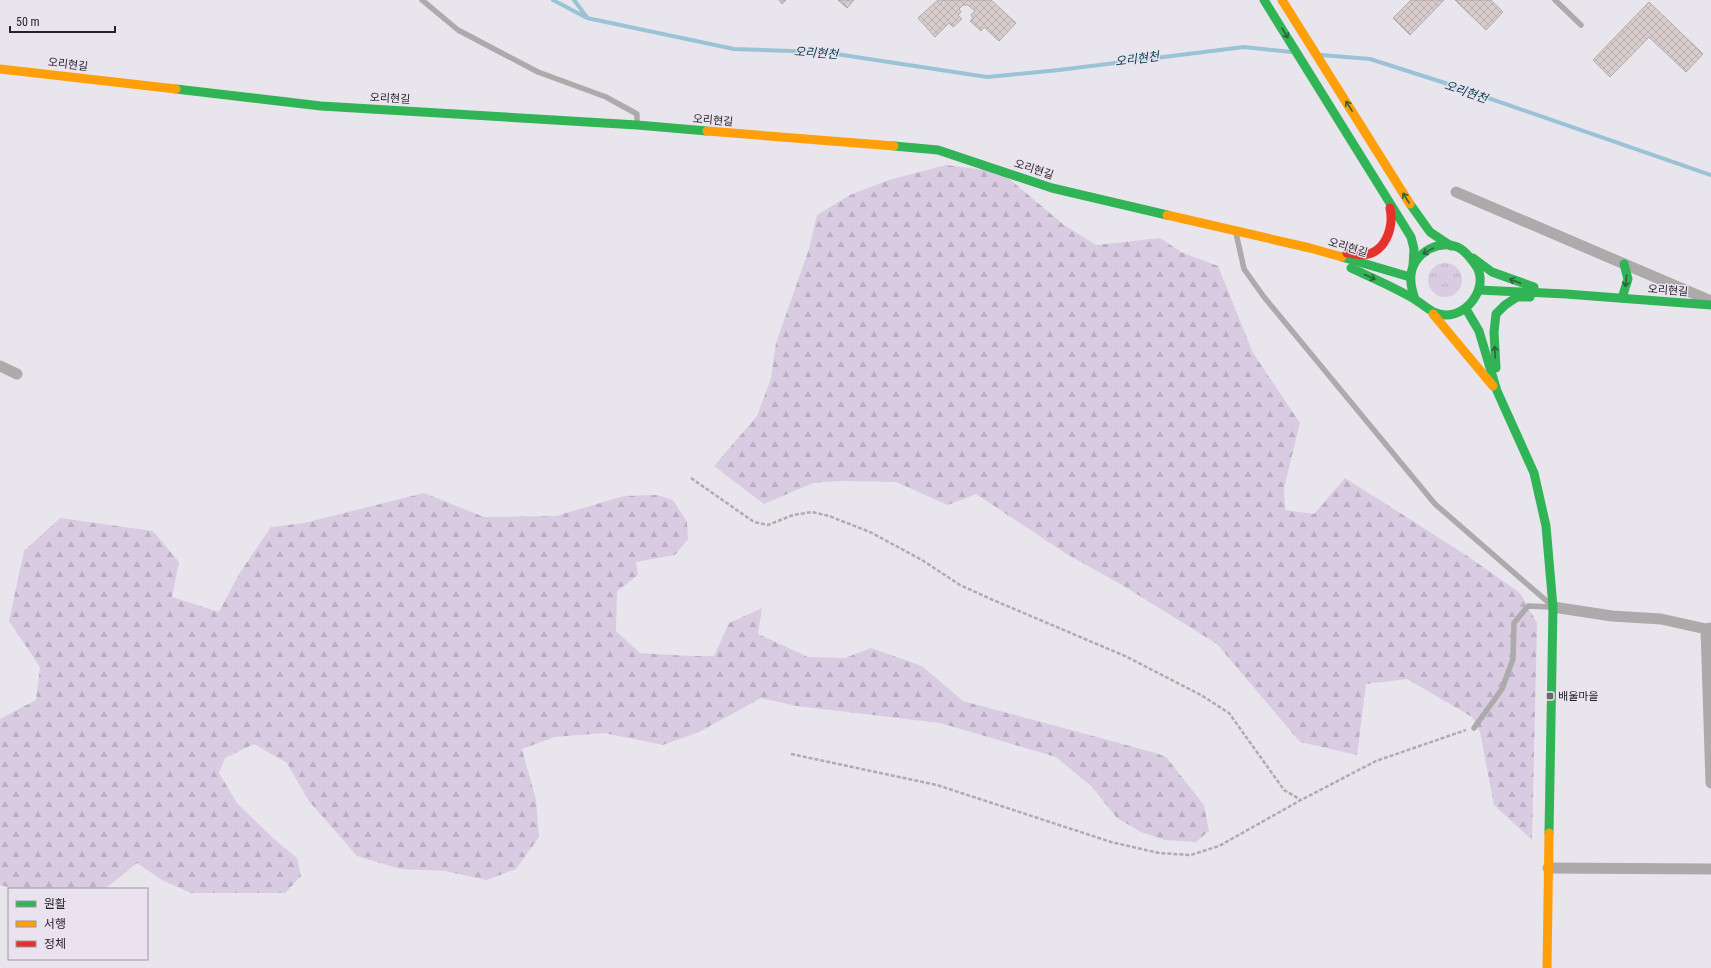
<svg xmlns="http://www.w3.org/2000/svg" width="1711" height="968" font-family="'Roboto Condensed','Noto Sans KR',sans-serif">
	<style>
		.grass { fill: url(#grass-tufts) }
		.forest { fill: url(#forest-firs) }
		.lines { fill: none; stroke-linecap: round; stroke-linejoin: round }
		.stream { stroke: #9ac3d6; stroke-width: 4 }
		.building { fill: url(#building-cross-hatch); stroke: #aeaaac }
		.path { stroke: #afacaf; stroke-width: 2.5; stroke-dasharray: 4 2; stroke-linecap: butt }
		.lane { stroke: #adaaab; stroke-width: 5.5 }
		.street { stroke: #adaaab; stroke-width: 11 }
		.fast { stroke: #30b455; stroke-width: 9 }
		.slow { stroke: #ff9f0a; stroke-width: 9 }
		.jam { stroke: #e5322d; stroke-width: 9 }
		.oneway { stroke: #2a643c }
		.poi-dot { fill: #6a676d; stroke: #eae2ef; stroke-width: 1.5 }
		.labels { text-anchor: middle; stroke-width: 3; stroke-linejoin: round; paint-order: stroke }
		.street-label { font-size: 11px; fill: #262328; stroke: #eae2ef }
		.poi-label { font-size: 11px; fill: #262328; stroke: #eae2ef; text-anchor: start }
		.water-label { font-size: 12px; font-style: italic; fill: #003a4b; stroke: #eae2ef }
	</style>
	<defs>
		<pattern id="grass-tufts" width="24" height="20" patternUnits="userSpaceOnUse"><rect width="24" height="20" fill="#d9cce2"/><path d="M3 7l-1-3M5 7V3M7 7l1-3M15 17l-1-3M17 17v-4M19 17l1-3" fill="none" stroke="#baafc2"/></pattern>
		<pattern id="forest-firs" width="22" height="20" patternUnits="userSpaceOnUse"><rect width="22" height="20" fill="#d9cce2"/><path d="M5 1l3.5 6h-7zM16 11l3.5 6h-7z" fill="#baafc2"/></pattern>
		<pattern id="building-cross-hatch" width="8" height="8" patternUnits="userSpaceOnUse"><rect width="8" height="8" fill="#d8cccc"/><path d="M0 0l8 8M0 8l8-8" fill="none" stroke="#b9afaf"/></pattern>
	</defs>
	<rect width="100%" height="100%" fill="#e9e5ec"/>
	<circle class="grass" cx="1445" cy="280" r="17"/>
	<g class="forest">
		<path d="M946,165l55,7 63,53 32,20 64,-7 21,14 37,14 35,87 47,70 -16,65 1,22 29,4 31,-36 121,77 54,38 17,30 -5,217 -38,-35 -14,-73 -8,-15 -65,-38 -41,5 -9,71 -57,-13 -83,-98 -95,-59 -57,-32 -89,-59 -28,11 -52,-23 -57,-1 -26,2 -49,21 -50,-38 43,-50 14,-38 5,-35 33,-94 8,-34 33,-20 39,-15z"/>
		<path d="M424,493l60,24 72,-1 68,-20 33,-1 16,5 14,22 1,17 -13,16 -39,7 2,13 -21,16 -1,40 24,22 50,3h24l15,-33 33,-15 -4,26 50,23 37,1 26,-10 51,18 41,35 193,52 10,4 38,48 5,26 -13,11 -31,-2 -24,-8 -24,-14 -25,-31 -36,-30 -116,-34 -143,-17 -36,-8 -62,34 -36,13 -59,-12 -49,4 -33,12 14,51 3,37 -23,32 -30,11 -41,-9 -45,-2 -43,-13 -49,-56 -21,-37 -33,-19 -29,14 -6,15 18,30 38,37 22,18 4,18 -16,17h-94l-29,-13 -25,-17 -32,26h-90l-15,-4v-166l36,-19 4,-33 -31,-46 15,-70 36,-33 93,13 26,31 -7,35 47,15 20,-38 32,-47 33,-4z"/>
	</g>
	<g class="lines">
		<g class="stream">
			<path d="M553,0l34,18 147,31 89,3 164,25 72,-7 185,-23 47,5"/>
			<path d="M574,0l12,16"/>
			<path d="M1321,55l49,4 72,23 269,93"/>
		</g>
	</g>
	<g class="building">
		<path d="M779,0h7l-4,4z"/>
		<path d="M838,0h16l-7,8z"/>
		<path d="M938,0h53l25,23 -17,18 -15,-14 -3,4 -11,-10 3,-3 -2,-3 4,-4 -7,-6h-5l-4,4 2,3 -3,3 4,4 -9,8 -4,-4 -14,14 -17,-19z"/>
		<path d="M1411,0h33l-34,35 -17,-17z"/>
		<path d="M1455,0h36l12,12 -17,18z"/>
		<path d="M1649,2l54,52 -17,18 -37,-35 -39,40 -17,-17z"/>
	</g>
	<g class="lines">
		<g class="path">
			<path d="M691,478l63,44 14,3 25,-10 19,-3 17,4 41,16 52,28 38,25 33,15 132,56 76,39 28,18 55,77 17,10"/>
			<path d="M791,754l146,31 174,57 48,11 32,2 28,-9 82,-46 75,-39 90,-31"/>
		</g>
		<g class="lane">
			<path d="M422,0l36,30 80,42 68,25 31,17v11"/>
			<path d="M1555,0l26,25"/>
			<path d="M1236,233l8,36 20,28 171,207 114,99"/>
			<path d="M1474,728l28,-39 11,-30 1,-36 14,-17 23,1"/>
		</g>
		<g class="street">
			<path d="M1456,192l255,109"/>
			<path d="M0,366l17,8"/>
			<path d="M1553,607l59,9 49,3 45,10 5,-1"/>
			<path d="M1706,629l5,154"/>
			<path d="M1548,868l163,1"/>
		</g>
		<g class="fast">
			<path d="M1264,0l147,237 3,12 -1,17"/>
			<path d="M176,89l145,17 316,19 70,6"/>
			<path d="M894,146l44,4 114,38 115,27"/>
			<path d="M1410,204l20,28 21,14"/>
			<path d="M1342,257l68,20"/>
			<path d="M1473,258l19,14 42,15"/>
			<path d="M1351,268c21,10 43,19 63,31 11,6 18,16 32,16 24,0 45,-32 28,-52 -4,-5 -7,-10 -13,-14 -19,-12 -48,3 -50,26 -1,9 1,16 4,24"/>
			<path d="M1479,290l87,4 145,11"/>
			<path d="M1622,298l6,-19 -4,-15"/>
			<path d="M1466,309l13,22 18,60 37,82 12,53 7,81 -4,226"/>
			<path d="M1496,368l-2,-36 2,-18 9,-9 12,-8h13"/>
		</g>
		<g class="slow">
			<path d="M1282,0l128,204"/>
			<path d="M0,69l176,20"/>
			<path d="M707,131l187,15"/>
			<path d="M1167,215l143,33 32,9"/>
			<path d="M1433,314l60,72"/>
			<path d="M1547,968l2,-135"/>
		</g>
		<path class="jam" d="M1347,253c5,0 11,2 16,2 23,-2 31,-28 27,-47"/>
	</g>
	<defs><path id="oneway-shaft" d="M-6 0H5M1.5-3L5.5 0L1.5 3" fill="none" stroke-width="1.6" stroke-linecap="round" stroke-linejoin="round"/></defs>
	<g class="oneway">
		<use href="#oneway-shaft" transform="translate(1285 33) rotate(58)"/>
		<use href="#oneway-shaft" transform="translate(1349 106) rotate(-122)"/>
		<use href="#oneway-shaft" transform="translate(1406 198) rotate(-122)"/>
		<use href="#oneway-shaft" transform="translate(1428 251) rotate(151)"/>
		<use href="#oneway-shaft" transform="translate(1370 277) rotate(25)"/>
		<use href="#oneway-shaft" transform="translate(1515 281) rotate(-159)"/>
		<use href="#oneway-shaft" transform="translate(1626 281) rotate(96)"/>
		<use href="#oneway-shaft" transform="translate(1495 352) rotate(-93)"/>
	</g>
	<rect class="poi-dot" x="1546" y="692" width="8" height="8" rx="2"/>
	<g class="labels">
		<g class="street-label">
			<text transform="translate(68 64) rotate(7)" y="4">오리현길</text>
			<text transform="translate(390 98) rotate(3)" y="4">오리현길</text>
			<text transform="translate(713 120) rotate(5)" y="4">오리현길</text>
			<text transform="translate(1034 169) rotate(18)" y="4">오리현길</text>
			<text transform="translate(1348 247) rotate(17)" y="4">오리현길</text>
			<text transform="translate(1668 290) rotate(4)" y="4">오리현길</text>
		</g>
		<g class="poi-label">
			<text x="1558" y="700">배울마을</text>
		</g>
		<g class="water-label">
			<text transform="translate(816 53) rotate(4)" y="4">오리현천</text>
			<text transform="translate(1137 59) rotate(-7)" y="4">오리현천</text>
			<text transform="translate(1466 92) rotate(19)" y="4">오리현천</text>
		</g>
	</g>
	<rect x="8" y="888" width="140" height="72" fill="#eae2ef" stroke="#9c969f"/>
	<rect x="16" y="901" width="20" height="6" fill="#30b455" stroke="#9c969f"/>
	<text x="44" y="908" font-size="12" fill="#262328">원활</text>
	<rect x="16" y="921" width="20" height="6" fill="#ff9f0a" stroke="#9c969f"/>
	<text x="44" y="928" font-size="12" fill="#262328">서행</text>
	<rect x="16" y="941" width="20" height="6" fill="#e5322d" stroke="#9c969f"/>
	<text x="44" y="948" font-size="12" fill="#262328">정체</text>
	<path d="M10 26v6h105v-6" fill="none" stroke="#262328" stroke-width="2"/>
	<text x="16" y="26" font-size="12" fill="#262328" stroke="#eae2ef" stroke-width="3" paint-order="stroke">50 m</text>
</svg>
